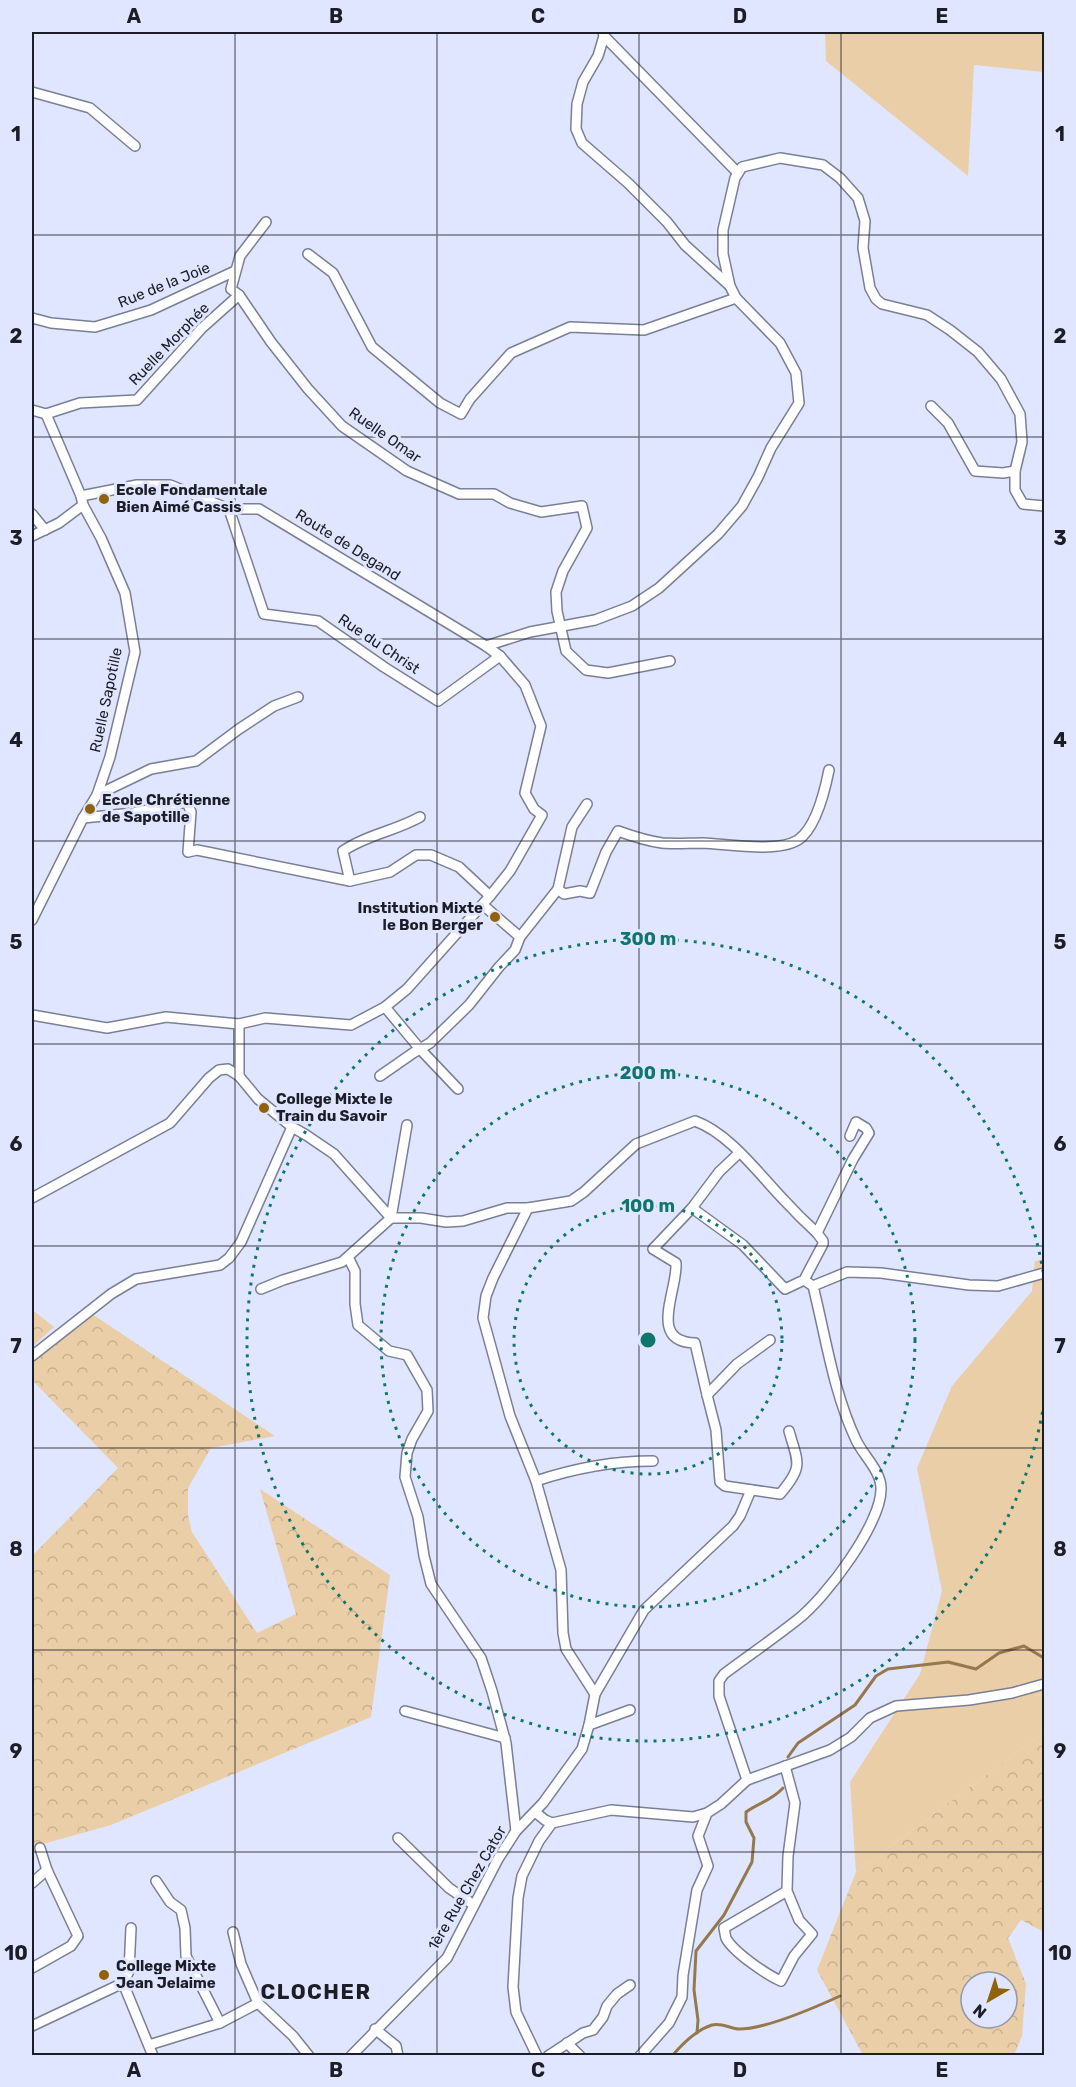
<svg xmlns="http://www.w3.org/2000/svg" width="1076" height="2087" font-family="Rubik,sans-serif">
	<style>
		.green { fill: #eacea7 }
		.forest { fill: url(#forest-crowns); fill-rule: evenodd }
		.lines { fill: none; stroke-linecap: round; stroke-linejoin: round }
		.stream { stroke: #96784e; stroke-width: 3 }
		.street-casing { stroke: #797f95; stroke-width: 12 }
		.street { stroke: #fff; stroke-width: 9 }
		.grid { fill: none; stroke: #1c1e27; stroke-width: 1.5; stroke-opacity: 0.55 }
		.ring { fill: none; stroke: #0f766e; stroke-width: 3; stroke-dasharray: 3 6 }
		.poi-dot { fill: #90620b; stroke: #e0e6ff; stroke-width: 2 }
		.labels { text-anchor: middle; stroke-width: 6; stroke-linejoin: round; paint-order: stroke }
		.street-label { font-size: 15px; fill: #1c1e27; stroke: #e0e6ff }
		.poi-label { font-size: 15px; font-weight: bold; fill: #1c1e27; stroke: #e0e6ff; text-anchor: start }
		.district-label { font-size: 21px; font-weight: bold; letter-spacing: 1.5px; fill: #1c1e27; stroke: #e0e6ff }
		.centre { fill: #0f766e; stroke: #e0e6ff; stroke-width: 3 }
		.ring-label { font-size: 18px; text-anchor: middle; font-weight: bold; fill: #0f766e; stroke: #e0e6ff; stroke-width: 6; stroke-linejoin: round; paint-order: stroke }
		.neatline { fill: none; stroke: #1c1e27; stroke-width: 2 }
		.grid-label { font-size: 20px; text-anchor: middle; font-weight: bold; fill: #1c1e27 }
	</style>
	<defs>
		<pattern id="forest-crowns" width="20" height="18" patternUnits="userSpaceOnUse" patternTransform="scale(1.5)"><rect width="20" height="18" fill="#eacea7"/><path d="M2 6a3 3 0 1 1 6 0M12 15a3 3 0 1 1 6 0" fill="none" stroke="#c8b090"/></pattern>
	</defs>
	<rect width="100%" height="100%" fill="#e0e6ff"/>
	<g class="green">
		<path d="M825,32h219v40l-70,-7 -6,111 -142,-115z"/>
		<path d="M1044,1259v473l-188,140 -6,-90 70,-108 22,-83 -25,-123 35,-82 80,-95 3,-30z"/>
	</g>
	<g class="forest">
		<path d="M34,1311l20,16 -22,20v-34z"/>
		<path d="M92,1314l183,122 -64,12 -23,40v27l4,17 65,101 39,-19 -36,-125 130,86 -19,142 -260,108 -79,22v-291l86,-88 -86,-88v-18z"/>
		<path d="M1044,1732v200l-23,-12 -13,18 18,46 -4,52 -8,19h-151l-46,-85 39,-98zM971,1982h36v36h-36z"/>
	</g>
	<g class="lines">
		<g class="stream">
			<path d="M788,1757l10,-14 57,-38 21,-29 12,-7 60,-7 28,7 23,-16 25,-7 20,12"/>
			<path d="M697,2033l1,-13 -4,-30 2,-39 28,-36 28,-53 2,-24 -8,-16v-10c14,-10 25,-11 37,-24"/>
			<path d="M672,2056c11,-13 24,-26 40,-31 9,-3 19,4 27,4 26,0 77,-22 101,-33"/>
		</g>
		<defs>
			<g id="street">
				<path d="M603,32l1,4 -6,20 -15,26 -6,22 -1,25 6,14 46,40 39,39 18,23 45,41"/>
				<path d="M604,36l134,137"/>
				<path d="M32,92l58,16 45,38"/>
				<path d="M266,222l-26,34 -9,33 8,6 32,47 37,47 34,37 65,45 52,23h35l16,9 31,9 41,-6 5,22 -24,43 -7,21 1,19 9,40 20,19 22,3 62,-12"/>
				<path d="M308,254l25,19 39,74 68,56 21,11 9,-15 41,-46 59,-26 74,3 92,-32"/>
				<path d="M32,318l19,5 44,4 56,-17 84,-39"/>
				<path d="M931,406l17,17 27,48 28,2 12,-2"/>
				<path d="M32,410l14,4"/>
				<path d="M46,414l34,-11 57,-3 65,-72 37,-33"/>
				<path d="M229,509l35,105 54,7 66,46 54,34 62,-45"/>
				<path d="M32,514l13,16"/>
				<path d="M32,536l27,-13 24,-18"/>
				<path d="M486,646l44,-14 65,-12 37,-14 27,-18 59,-54 24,-28 16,-29 13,-29 28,-45 -3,-30 -16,-30 -44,-45 -6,-12 -7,-32v-24l12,-52 7,-11 38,-9 43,7 17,13 18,20 7,23 -2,27 7,40 6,11 6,5 45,11 23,15 28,22 23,27 19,35 2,28 -7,29v19l8,14 21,2"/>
				<path d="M97,795l54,-26 45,-8 43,-32 35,-23 24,-9"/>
				<path d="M83,818l50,-5 54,-11 4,10 -3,40 9,-2 153,31 40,-9 26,-17h15l28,12 31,29"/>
				<path d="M350,881l-7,-30c23,-16 52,-20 77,-34"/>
				<path d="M558,889l6,5 16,-3 10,2 16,-41 12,-21c14,5 29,10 44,12 13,1 27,0 41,0 24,1 74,10 95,-3 18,-12 27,-50 31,-70"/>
				<path d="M483,905l37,32"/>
				<path d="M32,920l51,-102 14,-23 13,-38 25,-105 -10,-59 -24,-55 -18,-33 -2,-9 -35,-82"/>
				<path d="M385,1007l35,42 38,40"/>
				<path d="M32,1015l75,13 59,-11 73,7 26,-6 86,7 34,-18 22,-18 83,-93 20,-25 32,-56 -8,-6 -9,-16 16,-67 -16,-41 -25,-29 -14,-10 -227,-137h-30l-59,-24h-33l-56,11"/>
				<path d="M239,1076v-52"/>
				<path d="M380,1076l33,-23 17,-10 39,-38 30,-38 16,-17 5,-13 38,-48 14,-62 15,-23"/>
				<path d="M32,1198l138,-75 39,-45 10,-8 9,-1 11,7 19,23 34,28 14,8 28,19 57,64h30l25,4 17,-1 44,-13h21l43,-7 13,-9 52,-48 59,-23c34,12 64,53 88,78 11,12 22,23 34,34l6,8v3l-19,36 -19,9 -42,-44 -51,-37"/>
				<path d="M528,1208l-35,70 -7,18 -3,22 27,98 26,65 25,89 2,63 3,16 29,45"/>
				<path d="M817,1233l36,-74 16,-26 -3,-5 -10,-6 -6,14"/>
				<path d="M348,1257l7,14v33l3,21 31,26 18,4 20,35 1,21 -16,28 -5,14 -2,24 13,40 6,39 7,28 50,74 11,33 14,52 10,88"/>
				<path d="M813,1286l34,-14 34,1 88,12 29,1 46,-13"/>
				<path d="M261,1289l22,-9 59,-18 49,-44 16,-93"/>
				<path d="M770,1340l-33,24 -30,31 9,35 4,52 5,4 55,8c24,-28 18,-31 9,-63"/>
				<path d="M32,1356l79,-62 25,-15 84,-14 9,-7 12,-16 51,-115"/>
				<path d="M707,1395l-12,-52c-48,-1 -17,-53 -19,-80l-23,-14 39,-41 27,-36 20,-19"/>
				<path d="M536,1481c39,-13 76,-20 117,-20"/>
				<path d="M405,1711l100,27"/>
				<path d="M589,1725l41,-15"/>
				<path d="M785,1766l10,37 -7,53 -1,35 12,29 13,14 -18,22 -13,25c-14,-6 -48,-29 -55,-43 -1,-3 -1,-6 -2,-10l63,-37"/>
				<path d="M747,1780l-28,-84v-15l5,-7c24,-18 49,-35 73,-54 28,-21 86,-98 84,-133 -1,-17 -18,-32 -25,-47 -23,-49 -30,-102 -43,-154l-9,-6"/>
				<path d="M535,1812l10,8 7,3 59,-13 82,7 14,-4 14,-9 26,-24 83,-30 21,-13 19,-19 26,-12 73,-6 43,-7 32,-9"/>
				<path d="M398,1838l51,50 25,17"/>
				<path d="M156,1881l14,21 11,8 4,18 1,28 34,67"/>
				<path d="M32,1883l15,-13"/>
				<path d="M131,1928l-2,43 -6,12 30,73"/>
				<path d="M233,1932l8,32 17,39 35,33 16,20"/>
				<path d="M32,1968l39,-22 7,-10 -31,-66 -7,-22"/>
				<path d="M32,2026l91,-43"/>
				<path d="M375,2029l21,17 2,10"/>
				<path d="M567,2043l13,13"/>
				<path d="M149,2045l71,-22 38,-20"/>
				<path d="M351,2056l96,-98 51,-99 18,-28 27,-28 39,-54 7,-24 6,-31 49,-84 89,-84 7,-10 11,-26"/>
				<path d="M537,2056l-21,-44 -3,-25 5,-89 4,-22 17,-35 13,-18"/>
				<path d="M548,2056l35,-23 10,-3 10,-13 4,-11 10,-12 13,-9"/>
				<path d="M640,2056l29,-33 13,-26 1,-22 14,-85 11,-24 -10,-30 9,-23"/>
			</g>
		</defs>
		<use href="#street" class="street-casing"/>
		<use href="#street" class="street"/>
	</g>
	<path class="grid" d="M235,32v2024M437,32v2024M639,32v2024M841,32v2024M32,235h1012M32,437h1012M32,639h1012M32,841h1012M32,1044h1012M32,1246h1012M32,1448h1012M32,1650h1012M32,1852h1012"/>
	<g class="ring">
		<circle cx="648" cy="1340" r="134"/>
		<circle cx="648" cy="1340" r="267"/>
		<path d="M1044 1403A401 401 0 1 1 1044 1277"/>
	</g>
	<g class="poi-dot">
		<circle cx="104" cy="499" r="6"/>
		<circle cx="90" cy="809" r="6"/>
		<circle cx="495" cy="917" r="6"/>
		<circle cx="264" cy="1108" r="6"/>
		<circle cx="104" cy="1975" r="6"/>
	</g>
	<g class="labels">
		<g class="street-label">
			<text transform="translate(164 285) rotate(-22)" y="5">Rue de la Joie</text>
			<text transform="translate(169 344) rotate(-46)" y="5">Ruelle Morphée</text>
			<text transform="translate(385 435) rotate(35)" y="5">Ruelle Omar</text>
			<text transform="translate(348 545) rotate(32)" y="5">Route de Degand</text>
			<text transform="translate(379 644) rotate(34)" y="5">Rue du Christ</text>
			<text transform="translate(106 700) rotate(-78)" y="5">Ruelle Sapotille</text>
			<text transform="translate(467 1888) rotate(-60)" y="5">1ère Rue Chez Cator</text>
		</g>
		<g class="poi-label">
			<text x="116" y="495">Ecole Fondamentale<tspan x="116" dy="17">Bien Aimé Cassis</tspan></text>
			<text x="102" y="805">Ecole Chrétienne<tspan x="102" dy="17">de Sapotille</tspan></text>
			<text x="483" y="913" text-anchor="end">Institution Mixte<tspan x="483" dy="17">le Bon Berger</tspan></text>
			<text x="276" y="1104">College Mixte le<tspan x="276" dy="17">Train du Savoir</tspan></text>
			<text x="116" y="1971">College Mixte<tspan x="116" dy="17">Jean Jelaime</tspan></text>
		</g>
		<g class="district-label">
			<text x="316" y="1999">CLOCHER</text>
		</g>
	</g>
	<circle cx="648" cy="1340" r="9" class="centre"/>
	<g class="ring-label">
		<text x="648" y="945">300 m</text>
		<text x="648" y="1079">200 m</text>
		<text x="648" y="1212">100 m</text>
	</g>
	<rect width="1076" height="2087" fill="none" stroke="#e0e6ff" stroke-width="66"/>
	<g transform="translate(989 2000) rotate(219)"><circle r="28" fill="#e0e6ff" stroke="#9296a9" stroke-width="1.5"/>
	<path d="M0-4.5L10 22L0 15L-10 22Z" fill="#90620b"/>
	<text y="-9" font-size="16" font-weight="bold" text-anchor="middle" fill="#1c1e27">N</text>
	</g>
	<rect x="33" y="33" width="1010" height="2021" class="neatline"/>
	<g class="grid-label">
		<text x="134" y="23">A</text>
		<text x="336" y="23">B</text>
		<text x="538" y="23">C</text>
		<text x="740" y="23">D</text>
		<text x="942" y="23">E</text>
		<text x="16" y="141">1</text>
		<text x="1060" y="141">1</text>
		<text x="16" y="343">2</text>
		<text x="1060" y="343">2</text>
		<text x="16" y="545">3</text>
		<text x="1060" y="545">3</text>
		<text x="16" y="747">4</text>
		<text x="1060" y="747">4</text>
		<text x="16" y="949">5</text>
		<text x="1060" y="949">5</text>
		<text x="16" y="1151">6</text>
		<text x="1060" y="1151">6</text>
		<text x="16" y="1353">7</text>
		<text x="1060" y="1353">7</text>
		<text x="16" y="1556">8</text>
		<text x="1060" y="1556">8</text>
		<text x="16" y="1758">9</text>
		<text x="1060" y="1758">9</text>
		<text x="16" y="1960">10</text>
		<text x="1060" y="1960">10</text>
		<text x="134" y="2077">A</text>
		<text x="336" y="2077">B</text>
		<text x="538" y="2077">C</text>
		<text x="740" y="2077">D</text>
		<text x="942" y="2077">E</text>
	</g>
</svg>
